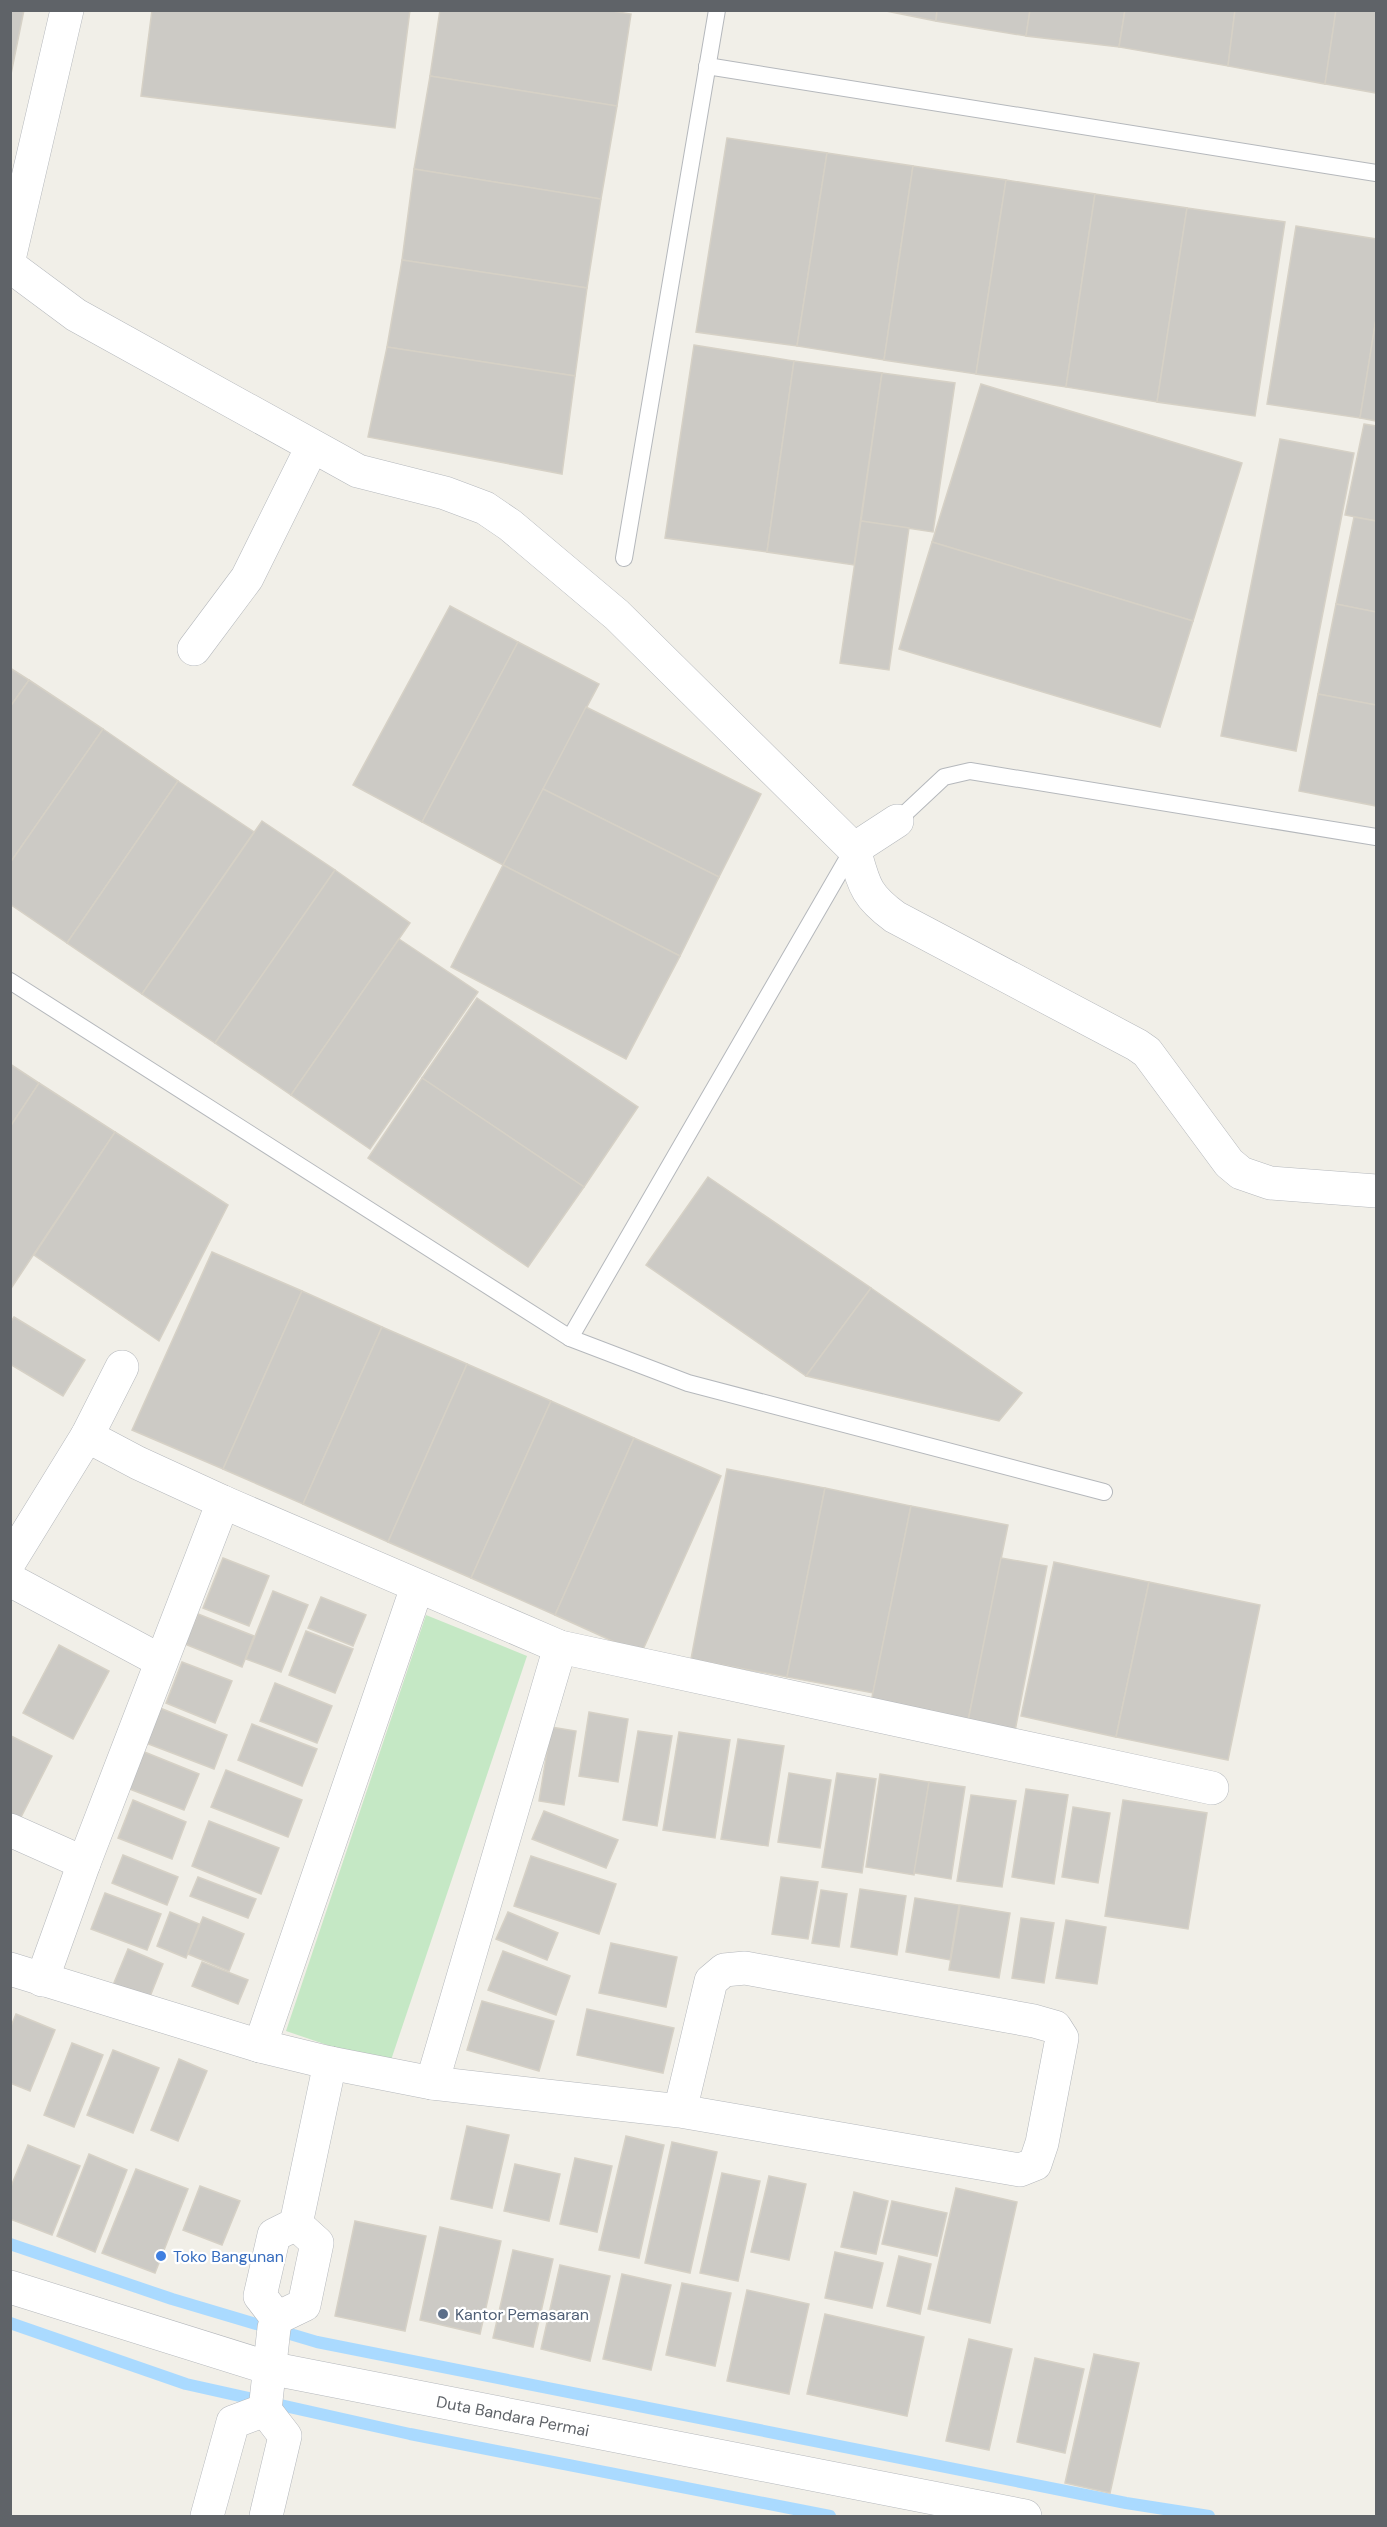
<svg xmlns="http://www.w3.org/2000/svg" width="1387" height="2527" font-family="'DM Sans',sans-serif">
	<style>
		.green { fill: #c5e8c5 }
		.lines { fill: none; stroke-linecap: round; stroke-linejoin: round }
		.stream { stroke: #aadaff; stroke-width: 12 }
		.building { fill: #cccac5; stroke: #d6d1c6; stroke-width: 1.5 }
		.lane-casing { stroke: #b5b8bc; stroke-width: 18 }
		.street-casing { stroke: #b5b8bc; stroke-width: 34 }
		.lane { stroke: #fff; stroke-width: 16 }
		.street { stroke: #fff; stroke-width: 33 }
		.shop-dot { fill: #3f7fe0; stroke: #fff; stroke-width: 2 }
		.service-dot { fill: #5c6f8a; stroke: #fff; stroke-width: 2 }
		.labels { text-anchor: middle; stroke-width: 4.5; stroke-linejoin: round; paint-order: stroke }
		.shop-label { font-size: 16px; fill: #366cbe; stroke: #fff; text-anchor: start }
		.service-label { font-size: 16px; fill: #4e5e75; stroke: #fff; text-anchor: start }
		.street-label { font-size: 16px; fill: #5f6368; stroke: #fff }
	</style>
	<rect width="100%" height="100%" fill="#f1efe8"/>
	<path class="green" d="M426,1615l101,41 -138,410 -103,-35z"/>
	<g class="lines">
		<g class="stream">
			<path d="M10,2244l162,55 145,43 809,161 83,13"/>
			<path d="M10,2323l176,61 224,50 420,82"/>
		</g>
	</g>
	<g class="building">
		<path d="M10,10h14l-14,69z"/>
		<path d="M152,10h258l-15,118 -254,-32z"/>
		<path d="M440,10h166l25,4 -14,92 -187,-30z"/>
		<path d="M881,10h56l-1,11z"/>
		<path d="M937,10h93l-4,26 -90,-15z"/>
		<path d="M1030,10h95l-6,37 -93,-11z"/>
		<path d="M1125,10h110l-7,56 -109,-19z"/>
		<path d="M1235,10h101l-11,74 -97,-18z"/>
		<path d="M1336,10h40v83l-51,-9z"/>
		<path d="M430,76l187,30 -16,93 -187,-30z"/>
		<path d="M727,138l100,15 -30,193 -101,-14z"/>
		<path d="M827,153l86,13 -29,194 -87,-14z"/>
		<path d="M913,166l93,14 -30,194 -92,-14z"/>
		<path d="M414,169l187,30 -14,89 -185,-28z"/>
		<path d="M1006,180l89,14 -29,193 -90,-13z"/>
		<path d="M1095,194l92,14 -30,194 -91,-15z"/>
		<path d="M1187,208l98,14 -30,194 -98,-14z"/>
		<path d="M1296,226l80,13v80l-16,99 -93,-14z"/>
		<path d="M402,260l185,28 -12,88 -188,-29z"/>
		<path d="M1376,319v102l-16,-3z"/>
		<path d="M694,345l100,16 -27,191 -102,-14z"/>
		<path d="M387,347l188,29 -13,98 -194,-37z"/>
		<path d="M794,361l88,12 -28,192 -87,-13z"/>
		<path d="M882,373l73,10 -22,149 -72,-11z"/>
		<path d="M981,384l261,79 -49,158 -261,-79z"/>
		<path d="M1364,424l12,2v95l-31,-6z"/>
		<path d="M1280,439l74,14 -58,298 -75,-15z"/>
		<path d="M1354,517l22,4v91l-40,-8z"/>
		<path d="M861,521l48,7 -20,142 -49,-7z"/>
		<path d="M932,542l261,79 -33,106 -261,-78z"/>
		<path d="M1336,604l40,8v93l-58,-11z"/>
		<path d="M450,606l68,36 -96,180 -69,-37z"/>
		<path d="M518,642l81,42 -96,181 -81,-43z"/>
		<path d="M10,668l19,12 -19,27z"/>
		<path d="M29,680l74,49 -93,134v-156z"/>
		<path d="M1318,694l58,11v101l-77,-15z"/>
		<path d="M586,707l175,87 -42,83 -176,-88z"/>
		<path d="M103,729l75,52 -111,162 -57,-39v-41z"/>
		<path d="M178,781l76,51 -112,162 -75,-51z"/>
		<path d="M543,789l176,88 -39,79 -177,-91z"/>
		<path d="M262,821l73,49 -120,173 -73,-49z"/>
		<path d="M503,865l177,91 -54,103 -175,-92z"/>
		<path d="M335,870l75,53 -119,172 -76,-52z"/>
		<path d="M399,939l79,53 -108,157 -79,-54z"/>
		<path d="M477,998l161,109 -54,80 -162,-109z"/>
		<path d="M10,1064l29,19 -29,44z"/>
		<path d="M422,1078l162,109 -56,80 -160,-109z"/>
		<path d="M39,1083l76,49 -105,158v-163z"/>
		<path d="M115,1132l113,73 -69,136 -125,-86z"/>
		<path d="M708,1177l163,111 -65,88 -160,-111z"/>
		<path d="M212,1252l90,39 -79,178 -91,-39z"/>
		<path d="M871,1288l151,105 -23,28 -193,-45z"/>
		<path d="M302,1291l80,36 -79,177 -80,-35z"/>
		<path d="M14,1317l71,43 -22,36 -53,-32v-41z"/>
		<path d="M382,1327l85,37 -79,178 -85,-38z"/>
		<path d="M467,1364l84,37 -80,177 -83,-36z"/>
		<path d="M551,1401l83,37 -79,177 -84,-37z"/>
		<path d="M634,1438l87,38 -80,178 -86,-39z"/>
		<path d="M727,1469l98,19 -38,189 -96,-18z"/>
		<path d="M825,1488l86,18 -38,187 -86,-16z"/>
		<path d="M911,1506l97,19 -40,196 -97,-19z"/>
		<path d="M223,1558l46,18 -20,50 -46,-18z"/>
		<path d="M1001,1558l46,8 -32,165 -47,-10z"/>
		<path d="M1054,1562l95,20 -33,155 -95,-21z"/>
		<path d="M1149,1582l111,23 -32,155 -112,-23z"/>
		<path d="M273,1591l35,14 -27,67 -35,-13z"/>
		<path d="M321,1597l45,18 -13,31 -45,-18z"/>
		<path d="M198,1614l56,22 -12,31 -57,-23z"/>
		<path d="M306,1631l47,18 -18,44 -46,-18z"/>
		<path d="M59,1645l50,26 -36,68 -50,-26z"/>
		<path d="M182,1662l50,19 -17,42 -49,-20z"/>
		<path d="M275,1683l57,23 -15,37 -57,-22z"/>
		<path d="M160,1708l67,27 -13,34 -68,-26z"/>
		<path d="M589,1712l39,7 -10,63 -39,-6z"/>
		<path d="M252,1724l65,25 -15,37 -64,-26z"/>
		<path d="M551,1727l25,4 -12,74 -25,-4z"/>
		<path d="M638,1731l34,5 -15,90 -34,-6z"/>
		<path d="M679,1732l51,8 -15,98 -52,-8z"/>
		<path d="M11,1736l41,20 -36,71 -6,-3z"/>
		<path d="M738,1739l46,7 -16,100 -47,-7z"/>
		<path d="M142,1751l57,23 -15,36 -57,-22z"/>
		<path d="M226,1770l76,30 -14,37 -77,-30z"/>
		<path d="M789,1773l42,7 -11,68 -42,-6z"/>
		<path d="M837,1773l39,6 -14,94 -40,-6z"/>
		<path d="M880,1774l49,8 -15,93 -48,-8z"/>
		<path d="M929,1782l36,5 -14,92 -37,-6z"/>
		<path d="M1026,1789l42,6 -14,89 -42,-7z"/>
		<path d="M971,1795l45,6 -14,86 -45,-6z"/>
		<path d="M133,1800l53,22 -14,37 -54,-21z"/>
		<path d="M1123,1800l84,13 -19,116 -83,-13z"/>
		<path d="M1073,1807l37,6 -12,70 -36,-6z"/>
		<path d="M544,1811l74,29 -12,28 -74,-29z"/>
		<path d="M209,1821l70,27 -18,46 -69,-28z"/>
		<path d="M123,1855l55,22 -11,28 -55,-22z"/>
		<path d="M531,1856l85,28 -17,50 -85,-28z"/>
		<path d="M198,1877l58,22 -8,19 -58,-22z"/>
		<path d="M781,1877l37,5 -10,57 -36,-5z"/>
		<path d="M860,1889l46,7 -9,59 -46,-8z"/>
		<path d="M821,1890l26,4 -8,53 -27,-4z"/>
		<path d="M105,1893l56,21 -14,36 -56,-21z"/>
		<path d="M915,1898l44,7 -9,55 -44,-8z"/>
		<path d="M960,1905l50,8 -11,65 -50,-8z"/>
		<path d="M170,1912l29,12 -13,34 -29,-12z"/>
		<path d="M508,1912l50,21 -11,27 -51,-21z"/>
		<path d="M203,1917l41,17 -15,37 -41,-17z"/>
		<path d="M1021,1918l33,5 -10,60 -32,-5z"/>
		<path d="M1066,1920l40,7 -9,57 -41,-6z"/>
		<path d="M611,1943l66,14 -11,50 -67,-14z"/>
		<path d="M128,1949l35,15 -14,35 -36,-14z"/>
		<path d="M503,1951l67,25 -14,39 -68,-25z"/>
		<path d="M202,1962l46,18 -10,24 -46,-18z"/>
		<path d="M482,2001l72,20 -15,50 -72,-21z"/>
		<path d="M587,2009l87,19 -11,45 -86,-18z"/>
		<path d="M16,2014l39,16 -25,61 -20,-8v-54z"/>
		<path d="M72,2043l31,12 -29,72 -30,-12z"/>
		<path d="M113,2050l46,18 -26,65 -46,-18z"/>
		<path d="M179,2059l28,12 -29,70 -27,-11z"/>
		<path d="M467,2126l42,9 -17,73 -41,-9z"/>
		<path d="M626,2136l38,9 -25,113 -40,-8z"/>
		<path d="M672,2142l45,10 -27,121 -45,-10z"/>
		<path d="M28,2145l52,21 -28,69 -42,-16v-30z"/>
		<path d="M89,2154l38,16 -32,82 -38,-16z"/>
		<path d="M575,2158l37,8 -15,66 -37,-8z"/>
		<path d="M515,2164l45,10 -11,47 -45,-10z"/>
		<path d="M136,2169l52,20 -33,84 -53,-20z"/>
		<path d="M722,2173l38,8 -22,100 -38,-8z"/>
		<path d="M769,2176l37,8 -17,76 -38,-8z"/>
		<path d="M200,2186l40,15 -18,44 -39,-15z"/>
		<path d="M956,2188l61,14 -27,121 -62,-14z"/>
		<path d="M854,2192l34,9 -12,53 -35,-7z"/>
		<path d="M892,2201l55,12 -10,43 -55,-12z"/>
		<path d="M355,2221l71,15 -21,95 -70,-15z"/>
		<path d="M440,2227l61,14 -21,93 -60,-14z"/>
		<path d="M513,2250l40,9 -20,88 -40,-9z"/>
		<path d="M835,2252l48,11 -11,45 -47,-10z"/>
		<path d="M899,2256l32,8 -11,50 -33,-8z"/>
		<path d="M560,2265l50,11 -20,85 -49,-12z"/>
		<path d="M622,2274l49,11 -20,85 -48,-11z"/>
		<path d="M682,2283l49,10 -16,73 -49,-11z"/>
		<path d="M747,2290l62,14 -20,90 -62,-13z"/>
		<path d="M825,2314l99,23 -17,79 -100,-22z"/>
		<path d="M969,2339l43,10 -23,101 -43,-9z"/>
		<path d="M1094,2354l45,9 -29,130 -45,-10z"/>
		<path d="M1035,2358l49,11 -19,84 -48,-11z"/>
	</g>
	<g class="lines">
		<defs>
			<g id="lane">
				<path d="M707,66l669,107"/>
				<path d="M624,558l93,-548"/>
				<path d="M897,821l47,-44 26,-6 406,66"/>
				<path d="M10,981l560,357 283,-489"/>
				<path d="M570,1338l118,45 416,109"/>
			</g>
			<g id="street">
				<path d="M10,255l57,-245"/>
				<path d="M10,266l66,49 282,156 87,22 40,15 25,17 107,90 237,234 43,-28"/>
				<path d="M194,649l53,-71 65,-131"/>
				<path d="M854,849c10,35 10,45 41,68l242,128 10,7 82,111 12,10 29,10 106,8"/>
				<path d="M87,1436l51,27 85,39 337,145 652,141"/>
				<path d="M10,1561l77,-125 35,-69"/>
				<path d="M10,1580l151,81"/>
				<path d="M10,1830l74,33"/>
				<path d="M10,1969l250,77 70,17 102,20 248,28 340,59 15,-6 7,-21 20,-105 -7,-11 -21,-6 -289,-53 -21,2 -13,11 -31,130"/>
				<path d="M42,1980l42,-117 139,-361"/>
				<path d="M260,2046l157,-459"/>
				<path d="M432,2083l128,-436"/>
				<path d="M296,2224l34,-161"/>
				<path id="s1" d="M10,2287l259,81 756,148"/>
				<path d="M277,2318l-17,-22 14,-61 22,-11"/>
				<path d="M207,2516l26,-94 32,-12"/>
				<path d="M266,2516l19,-80 -20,-26 9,-82 3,-10 27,-13 13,-62 -21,-19"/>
			</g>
		</defs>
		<use href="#lane" class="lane-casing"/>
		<use href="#street" class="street-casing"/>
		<use href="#lane" class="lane"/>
		<use href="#street" class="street"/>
	</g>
	<circle class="shop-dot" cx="161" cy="2256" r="6"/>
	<circle class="service-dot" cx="443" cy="2314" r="6"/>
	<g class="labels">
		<g class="shop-label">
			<text x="173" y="2262">Toko Bangunan</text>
		</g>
		<g class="service-label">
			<text x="455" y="2320">Kantor Pemasaran</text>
		</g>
		<g class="street-label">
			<text dy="6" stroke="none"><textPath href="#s1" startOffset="520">Duta Bandara Permai</textPath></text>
		</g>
	</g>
	<rect width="1387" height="2527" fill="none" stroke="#5f6368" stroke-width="24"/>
</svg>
